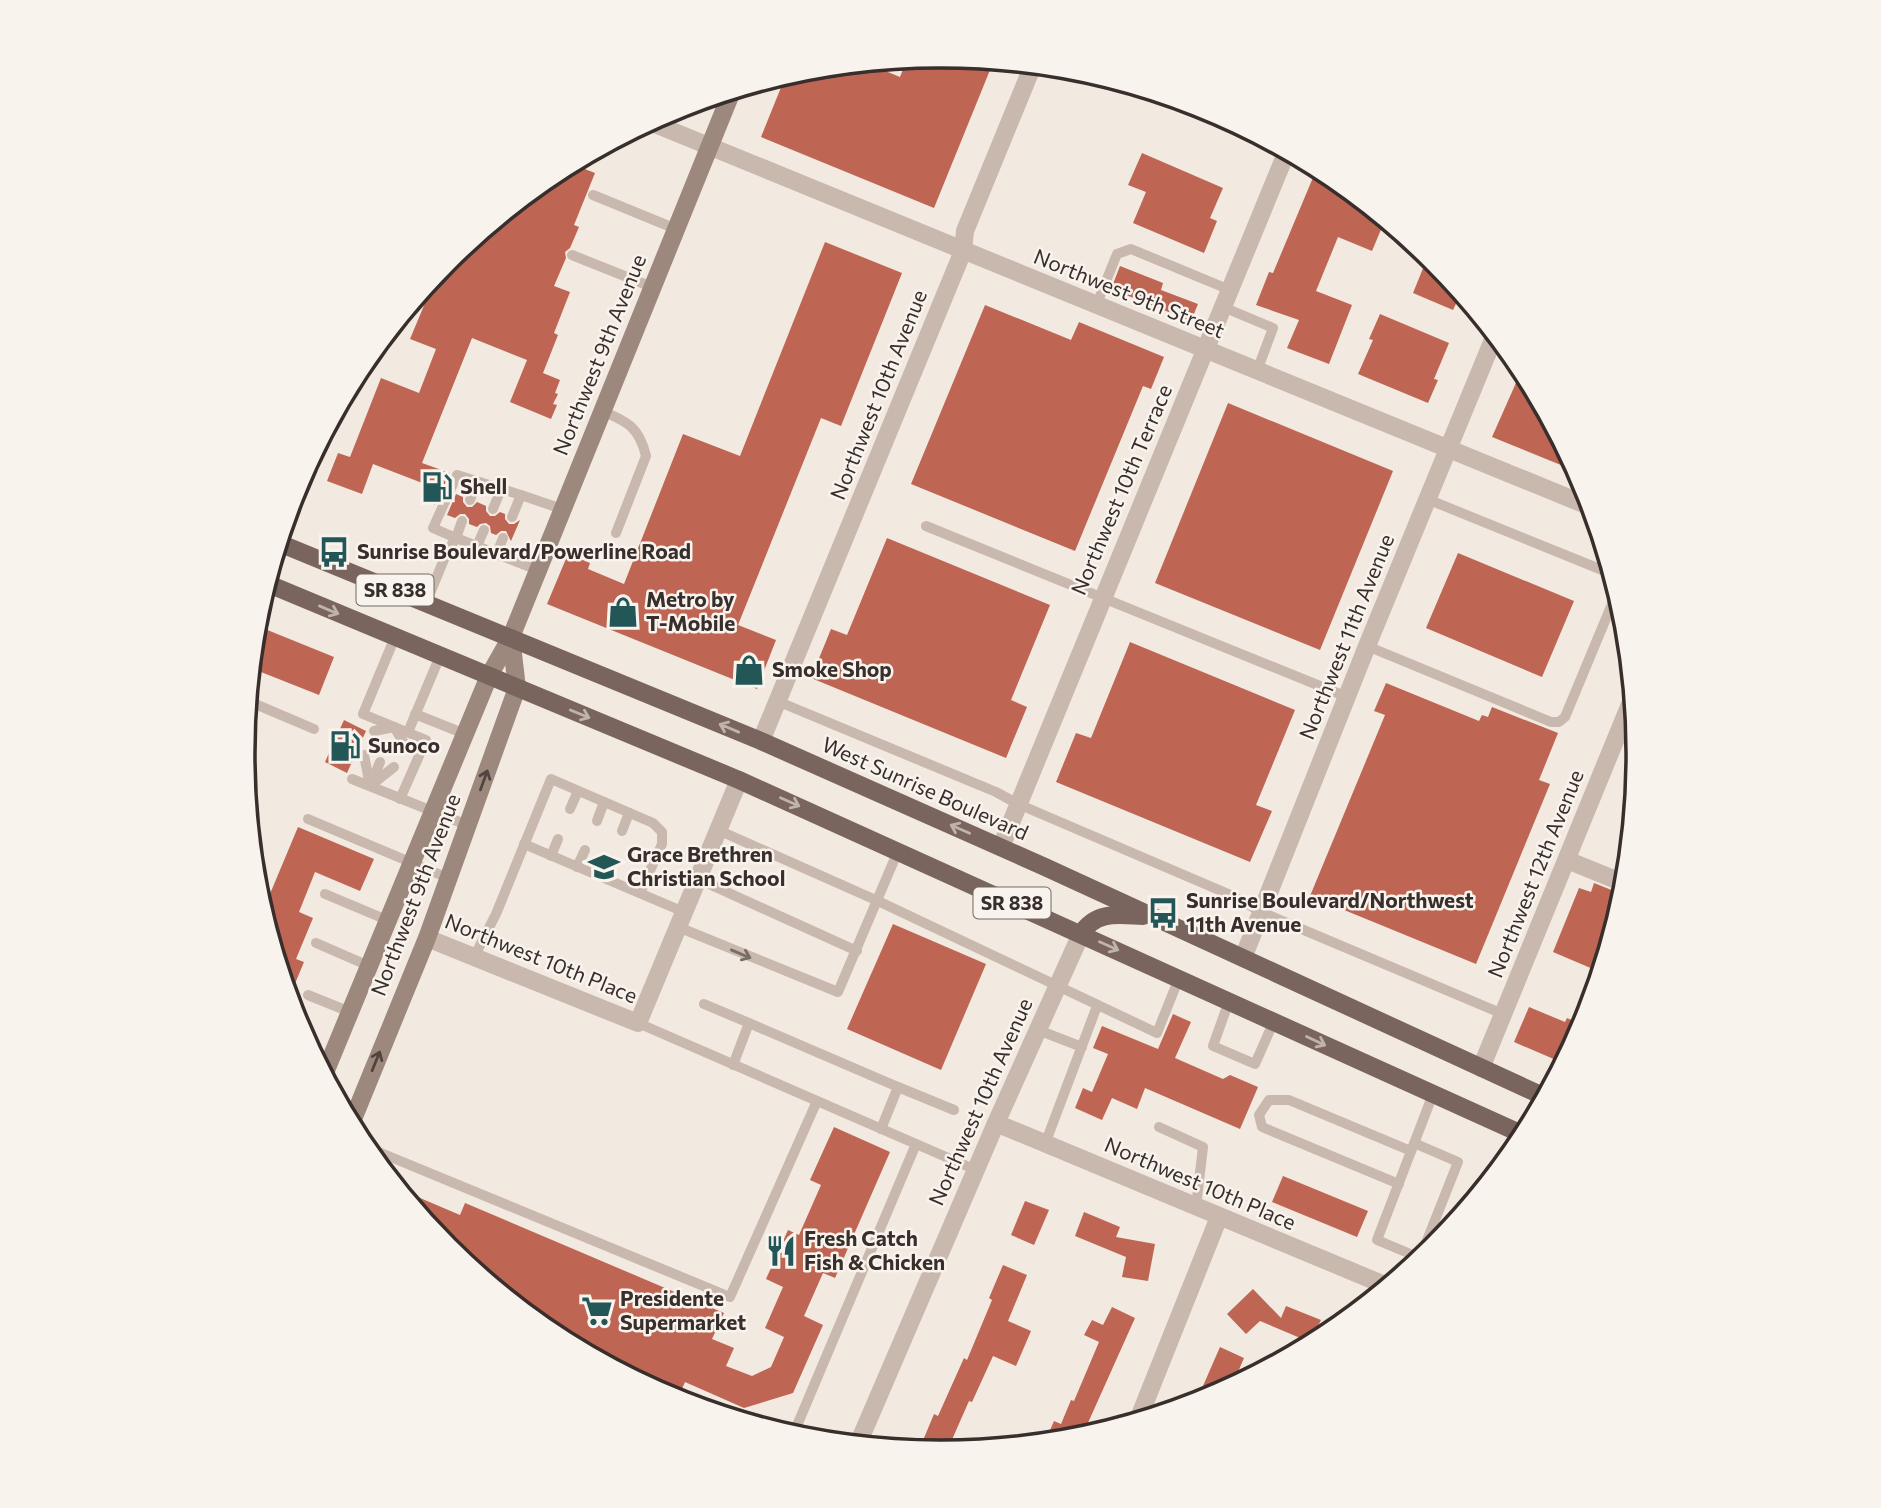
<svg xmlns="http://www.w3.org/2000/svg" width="1881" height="1508" font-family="Commissioner,sans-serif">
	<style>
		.building { fill: #be6653 }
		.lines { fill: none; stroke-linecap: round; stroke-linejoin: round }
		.service { stroke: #c9b8ad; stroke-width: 10 }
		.minor { stroke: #c9b8ad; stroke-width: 18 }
		.secondary { stroke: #9d887e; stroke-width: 18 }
		.primary { stroke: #79655d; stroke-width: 18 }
		.oneway { stroke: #bfb3ac }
		.oneway2 { stroke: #514440 }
		.oneway3 { stroke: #796c66 }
		.labels { text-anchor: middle; stroke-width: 5; stroke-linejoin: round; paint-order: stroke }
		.shield { fill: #f9f3ed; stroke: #726965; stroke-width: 2 }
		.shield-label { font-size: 19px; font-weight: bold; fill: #382e2b }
		.street-label { font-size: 21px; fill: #382e2b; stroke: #f9f3ed }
		.poi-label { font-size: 21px; font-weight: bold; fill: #382e2b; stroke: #f9f3ed; text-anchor: start }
		.rim { fill: none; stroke: #382e2b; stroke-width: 3.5 }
	</style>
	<rect width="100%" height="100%" fill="#f2e9e1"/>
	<g class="building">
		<path d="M941,56l20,2 29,12 -56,138 -173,-71 25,-62 19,-6 61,-6 34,14 7,-18z"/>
		<path d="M1142,153l81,35 -13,30 7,3 -13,32 -71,-30 13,-31 -18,-7z"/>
		<path d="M572,164l23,9 -21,52 5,2 -9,21 -5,4 1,6 -12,28 16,6 -16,41 4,2 -15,38 17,7 -5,13 3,1 -5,10 4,1 -6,14 -41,-17 17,-42 -55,-22 -50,125 28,10 -15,32 -11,-4 6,-15 -57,-22 -11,30 -35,-13 11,-28 12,4 31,-79 38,15 17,-44 -26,-10 28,-67 9,-12 105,-86z"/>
		<path d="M1317,168l12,6 56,46 -13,31 -34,-14 -22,54 36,14 -23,59 -42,-16 12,-28 -43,-15 13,-33 4,1z"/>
		<path d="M825,242l77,31 -61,153 -20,-8 -83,207 38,15 -19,49 -210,-85 21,-50 22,9 -2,6 36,15 59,-150 57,22z"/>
		<path d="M1428,256l33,37 -8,17 -40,-17z"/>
		<path d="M1120,266l43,17 -2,7 37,14 -7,17 -80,-32z"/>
		<path d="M985,305l86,35 8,-18 85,35 -13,32 -8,-3 -68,165 -164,-67z"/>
		<path d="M1380,314l69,29 -15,36 4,1 -10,23 -70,-29 15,-34 -4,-1z"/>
		<path d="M1519,376l9,4 50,92 -86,-35z"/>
		<path d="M1228,403l165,68 -73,179 -165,-67z"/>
		<path d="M456,494l7,3v5l4,5h5l5,-5 9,4v5l4,5h5l5,-4 5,2v5l4,5h5l6,-4 -9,21 -5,-10h-5l-5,4 -5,-2 -1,-7 -4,-3 -6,1 -3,3 -8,-3v-5l-4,-5h-5l-5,4 -8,-3z"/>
		<path d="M887,538l163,67 -39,95 16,7 -21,51 -195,-80 20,-49 16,6z"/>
		<path d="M1458,553l116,48 -32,76 -116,-49z"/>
		<path d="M255,625l79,32 -15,38 -68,-27z"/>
		<path d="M1130,642l165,68 -39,95 16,6 -22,51 -194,-80 20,-49 15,5z"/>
		<path d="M1386,683l93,38 3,-6 6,2 4,-10 66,26 -19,47 11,4 -74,180 -166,-68 75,-181 -11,-4z"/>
		<path d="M344,720l22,11 -19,42 -22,-11z"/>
		<path d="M298,827l76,32 -14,32 -45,-19 -16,40 14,6 -17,41 8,3 -15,36 -24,-78 8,-17 -6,-2z"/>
		<path d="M1594,883l30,12 -24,77 -47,-20 26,-64 12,4z"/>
		<path d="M893,924l93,40 -45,106 -94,-41z"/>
		<path d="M1529,1007l36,15 2,-4 16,7 -20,38 -49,-21z"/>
		<path d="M1173,1014l18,8 -16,36 48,21 7,-4 28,12 -18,42 -95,-41 -8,21 -25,-11 -10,22 -27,-12 8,-20 9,4 16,-38 -15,-6 9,-22 56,23z"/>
		<path d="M834,1127l56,25 -55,126 -12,-5 -19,43 19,9 -30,68 -49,15 -59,-26 -8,18 -4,-1 -121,-65 -105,-87 -48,-58 61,26 5,-12 259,110 -12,26 22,9 -8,18 26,10 19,-9 13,-30 -19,-9 18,-41 -17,-8 22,-49 11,5 22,-50 -11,-5z"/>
		<path d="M1283,1176l85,35 -11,26 -85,-35z"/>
		<path d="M1025,1201l24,9 -15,35 -23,-10z"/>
		<path d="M1084,1212l36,15 -4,10 39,7 -7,37 -26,-4 4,-20 -51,-21z"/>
		<path d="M1003,1265l24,10 -19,46 23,10 -15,35 -23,-10 -21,46 -3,-1 -22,50 -28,-1 15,-36 4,2 26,-58 3,2 25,-60 -3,-2z"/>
		<path d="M1253,1289l28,29 5,-12 35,14 -4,8 20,-1 -25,16 -52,-22 -14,13 -19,-20z"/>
		<path d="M1112,1307l23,11 -52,116 -5,-2 -3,7 -14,1 -13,-5 6,-14 7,3 10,-24 3,1 25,-59 -15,-7 8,-15 11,5z"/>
		<path d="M1220,1347l24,11 -12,28 -36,16z"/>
	</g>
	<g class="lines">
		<g class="service">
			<path d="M593,195l83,34"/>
			<path d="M572,255l80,32"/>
			<path d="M1096,306l21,-52 14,-5 99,41"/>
			<path d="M1223,307l50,21 -16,43"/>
			<path d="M602,411c26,11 37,16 44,45l-30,77"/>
			<path d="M1427,499l185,75"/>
			<path d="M470,500l7,-19"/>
			<path d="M493,509l8,-20"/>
			<path d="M512,517l9,-22 41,14"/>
			<path d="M462,521l-6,17 -23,-10 24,-53 64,20"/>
			<path d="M926,526l421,171"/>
			<path d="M477,546l7,-16"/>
			<path d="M497,553l6,-15"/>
			<path d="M426,603l21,-51 9,-14 82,32"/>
			<path d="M395,637l-32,77 63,26 -26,59"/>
			<path d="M1367,646l184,76h8l6,-5 52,-125"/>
			<path d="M248,701l66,28"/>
			<path d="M777,701l219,91 22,12 215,92 28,16 242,102"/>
			<path d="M415,714l50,20"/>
			<path d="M394,727l10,16"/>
			<path d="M374,731l20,-4"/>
			<path d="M408,732l32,-76"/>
			<path d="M364,755l6,31"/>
			<path d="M352,779l115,46"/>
			<path d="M371,784l9,-22"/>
			<path d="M370,786l24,-19"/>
			<path d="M570,809l8,-18"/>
			<path d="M308,819l140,59"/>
			<path d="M597,821l7,-19"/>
			<path d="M718,830l160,71 279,132 22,-55"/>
			<path d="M622,831l7,-18"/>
			<path d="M524,844l160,68"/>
			<path d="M551,856l7,-17"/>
			<path d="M577,867l8,-17"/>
			<path d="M602,877l7,-18"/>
			<path d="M698,879l159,72"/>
			<path d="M325,894l62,26"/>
			<path d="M678,927l160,65 60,-141"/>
			<path d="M316,943l53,23"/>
			<path d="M474,957l22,-43 55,-135 102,44 9,9v12l-22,49"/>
			<path d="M308,995l42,17"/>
			<path d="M1229,1001l-16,45 42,18 19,-43"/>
			<path d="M704,1004l45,19"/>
			<path d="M638,1023l338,147"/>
			<path d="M1038,1030l44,17"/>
			<path d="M733,1065l16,-42 149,64 -17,42"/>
			<path d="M898,1087l56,23"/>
			<path d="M1159,1127l44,20 -7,60"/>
			<path d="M1414,1143l44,19 -38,96 -43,-18 56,-146"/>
			<path d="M1045,1144l52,-138"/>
			<path d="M364,1146l366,151 87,-196"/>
			<path d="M382,1168l5,-12"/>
			<path d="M1399,1184l-137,-57 -3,-12 10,-15h20l122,51"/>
			<path d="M793,1435l123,-291"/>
		</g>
		<g class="minor">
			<path d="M650,122l941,385"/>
			<path d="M761,741l202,-490 2,-20 68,-166"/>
			<path d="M1001,847l286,-696"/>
			<path d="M1567,860l59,24"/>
			<path d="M427,938l211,85 101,-243"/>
			<path d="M1243,958l124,-312 128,-311"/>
			<path d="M1481,1068l152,-371"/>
			<path d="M996,1123l391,163"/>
			<path d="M1138,1420l81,-203"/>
			<path d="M858,1444l138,-321 85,-189"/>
		</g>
		<g class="secondary">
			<path d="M324,1075l165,-399 22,-39 221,-546"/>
			<path d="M351,1124l76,-186 90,-250 -6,-51"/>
		</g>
		<g class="primary">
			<path d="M279,543l482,198 284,126 500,230"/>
			<path d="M266,583l473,197 785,355"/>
			<path d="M1081,934c15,-24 38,-19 62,-18"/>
		</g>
	</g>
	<defs><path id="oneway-shaft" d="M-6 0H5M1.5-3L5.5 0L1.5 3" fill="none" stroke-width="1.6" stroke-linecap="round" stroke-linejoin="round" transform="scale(1.75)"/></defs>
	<g class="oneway">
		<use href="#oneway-shaft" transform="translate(329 610) rotate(23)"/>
		<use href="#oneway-shaft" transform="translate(580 714) rotate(22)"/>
		<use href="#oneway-shaft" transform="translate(729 728) rotate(-157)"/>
		<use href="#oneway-shaft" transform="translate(790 802) rotate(24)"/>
		<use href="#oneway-shaft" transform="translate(960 829) rotate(-156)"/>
		<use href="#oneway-shaft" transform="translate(1109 946) rotate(24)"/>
		<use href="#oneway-shaft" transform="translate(1316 1041) rotate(25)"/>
	</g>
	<g class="oneway2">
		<use href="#oneway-shaft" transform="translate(484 780) rotate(-70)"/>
		<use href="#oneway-shaft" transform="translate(376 1061) rotate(-68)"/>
	</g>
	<use class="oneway3" href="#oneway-shaft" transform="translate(741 954) rotate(23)"/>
	<defs>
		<symbol id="fuel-bare" viewBox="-9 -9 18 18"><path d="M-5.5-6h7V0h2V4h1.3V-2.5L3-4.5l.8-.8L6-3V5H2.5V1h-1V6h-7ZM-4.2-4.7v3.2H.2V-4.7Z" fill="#235757" stroke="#f9f3ed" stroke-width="2.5" paint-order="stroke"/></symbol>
		<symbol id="bus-bare" viewBox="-9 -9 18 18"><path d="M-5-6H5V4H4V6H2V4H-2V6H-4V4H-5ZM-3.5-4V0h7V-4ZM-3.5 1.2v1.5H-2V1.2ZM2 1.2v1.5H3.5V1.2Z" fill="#235757" stroke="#f9f3ed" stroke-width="2.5" paint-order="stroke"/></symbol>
		<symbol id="shop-bare" viewBox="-9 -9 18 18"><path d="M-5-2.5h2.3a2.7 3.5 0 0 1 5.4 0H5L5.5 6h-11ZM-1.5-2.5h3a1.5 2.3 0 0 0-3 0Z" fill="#235757" stroke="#f9f3ed" stroke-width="2.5" paint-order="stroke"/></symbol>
		<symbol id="school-bare" viewBox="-9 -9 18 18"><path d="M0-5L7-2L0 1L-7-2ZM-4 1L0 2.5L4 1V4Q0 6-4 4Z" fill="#235757" stroke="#f9f3ed" stroke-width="2.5" paint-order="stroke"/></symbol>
		<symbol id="restaurant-bare" viewBox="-9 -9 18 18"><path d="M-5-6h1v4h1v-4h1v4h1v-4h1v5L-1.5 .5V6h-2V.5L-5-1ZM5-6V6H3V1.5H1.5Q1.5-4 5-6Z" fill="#235757" stroke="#f9f3ed" stroke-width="2.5" paint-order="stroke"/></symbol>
		<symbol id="supermarket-bare" viewBox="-9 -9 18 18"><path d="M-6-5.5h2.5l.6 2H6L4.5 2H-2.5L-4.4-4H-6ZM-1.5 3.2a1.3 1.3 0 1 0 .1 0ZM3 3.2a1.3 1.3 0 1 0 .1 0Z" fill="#235757" stroke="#f9f3ed" stroke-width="2.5" paint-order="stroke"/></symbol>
	</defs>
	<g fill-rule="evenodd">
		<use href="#fuel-bare" x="415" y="465" width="44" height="44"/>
		<use href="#bus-bare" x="312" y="530" width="44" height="44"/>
		<use href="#shop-bare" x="601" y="590" width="44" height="44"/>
		<use href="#shop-bare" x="727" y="648" width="44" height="44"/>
		<use href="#fuel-bare" x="323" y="724" width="44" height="44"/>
		<use href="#school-bare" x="582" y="845" width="44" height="44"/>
		<use href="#bus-bare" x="1141" y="891" width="44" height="44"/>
		<use href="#restaurant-bare" x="759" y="1229" width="44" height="44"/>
		<use href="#supermarket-bare" x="575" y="1289" width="44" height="44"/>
	</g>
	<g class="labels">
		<g class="shield">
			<rect x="356.5" y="574.5" width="77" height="31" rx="5"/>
			<rect x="973.5" y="887.5" width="77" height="31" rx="5"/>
		</g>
		<g class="shield-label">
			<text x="395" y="597">SR 838</text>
			<text x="1012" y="910">SR 838</text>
		</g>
		<g class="street-label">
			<text transform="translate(1129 294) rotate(22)" y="7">Northwest 9th Street</text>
			<text transform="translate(600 355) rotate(-68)" y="7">Northwest 9th Avenue</text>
			<text transform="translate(879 395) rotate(-68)" y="7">Northwest 10th Avenue</text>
			<text transform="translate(1122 490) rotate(-67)" y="7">Northwest 10th Terrace</text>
			<text transform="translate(1347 637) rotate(-68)" y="7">Northwest 11th Avenue</text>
			<text transform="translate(925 789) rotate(24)" y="7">West Sunrise Boulevard</text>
			<text transform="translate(1536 874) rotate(-68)" y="7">Northwest 12th Avenue</text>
			<text transform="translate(416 895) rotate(-69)" y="7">Northwest 9th Avenue</text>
			<text transform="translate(541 959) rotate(22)" y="7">Northwest 10th Place</text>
			<text transform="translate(981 1102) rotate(-66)" y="7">Northwest 10th Avenue</text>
			<text transform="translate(1200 1184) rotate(23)" y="7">Northwest 10th Place</text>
		</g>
		<g class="poi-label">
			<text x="460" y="494">Shell</text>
			<text x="357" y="559">Sunrise Boulevard/Powerline Road</text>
			<text x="646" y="607">Metro by<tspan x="646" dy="24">T-Mobile</tspan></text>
			<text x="772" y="677">Smoke Shop</text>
			<text x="368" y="753">Sunoco</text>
			<text x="627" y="862">Grace Brethren<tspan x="627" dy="24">Christian School</tspan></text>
			<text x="1186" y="908">Sunrise Boulevard/Northwest<tspan x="1186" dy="24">11th Avenue</tspan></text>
			<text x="804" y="1246">Fresh Catch<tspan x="804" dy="24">Fish &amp; Chicken</tspan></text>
			<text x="620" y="1306">Presidente<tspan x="620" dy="24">Supermarket</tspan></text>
		</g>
	</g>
	<path d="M0 0H1881V1508H0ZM940 68H941A685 685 0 0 1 1626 753V755A685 685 0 0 1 941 1440H940A685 685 0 0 1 255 755V753A685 685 0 0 1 940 68Z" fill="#f9f3ed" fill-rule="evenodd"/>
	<path class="rim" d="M940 68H941A685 685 0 0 1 1626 753V755A685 685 0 0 1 941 1440H940A685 685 0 0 1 255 755V753A685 685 0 0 1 940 68Z"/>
</svg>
